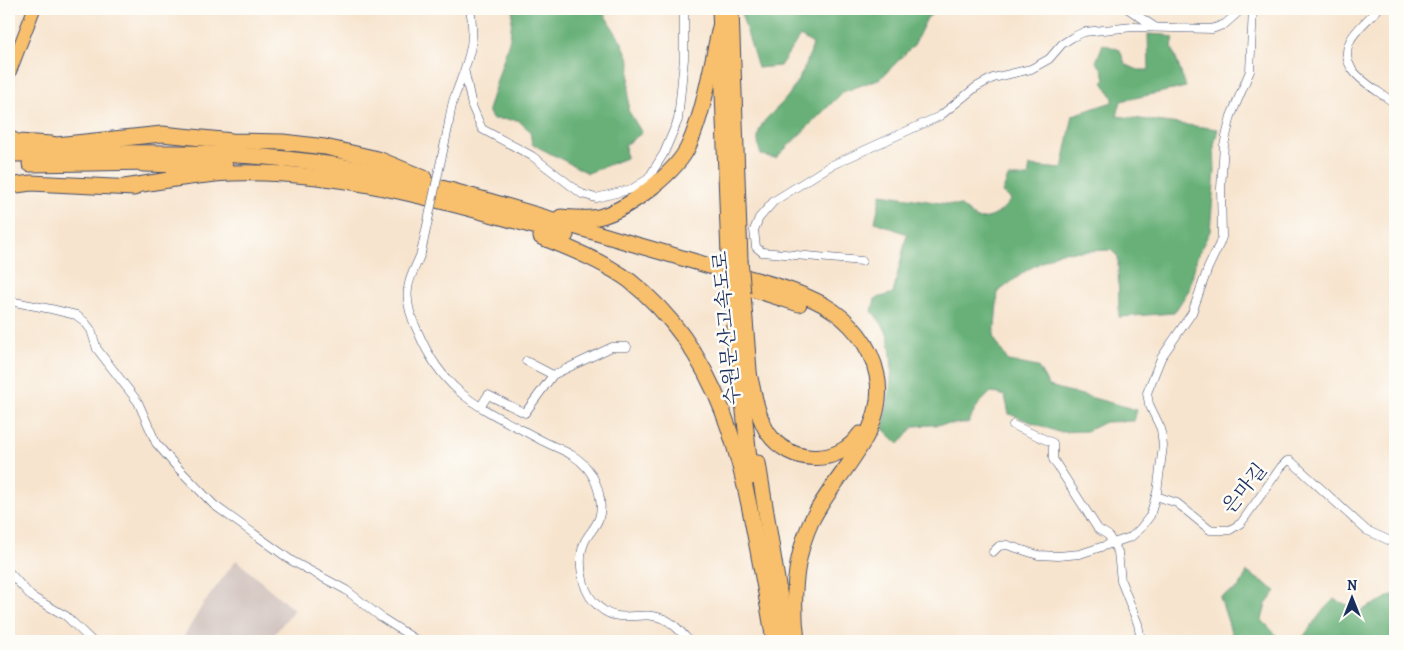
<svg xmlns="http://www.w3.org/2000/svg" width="1404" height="650" font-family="Alegreya,'Noto Serif KR',serif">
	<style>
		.industrial { fill: #cfc0bb }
		.forest { fill: #67b078; stroke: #41706b }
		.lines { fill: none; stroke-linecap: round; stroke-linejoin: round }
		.street-casing { stroke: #3c4a6f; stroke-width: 9 }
		.primary-casing { stroke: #3c4a6f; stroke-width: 14 }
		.highway-casing { stroke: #3c4a6f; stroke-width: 17 }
		.street { stroke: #fff; stroke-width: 8 }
		.primary { stroke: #f8bf6c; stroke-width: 12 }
		.highway { stroke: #f8bf6c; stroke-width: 15 }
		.street-bridge-casing { stroke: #3c4a6f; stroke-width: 9; stroke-linecap: butt }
		.highway-bridge-casing { stroke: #3c4a6f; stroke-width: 17; stroke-linecap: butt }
		.street-bridge { stroke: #fff; stroke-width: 8 }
		.highway-bridge { stroke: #f8bf6c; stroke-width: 15 }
		.labels { text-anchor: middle; stroke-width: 5; stroke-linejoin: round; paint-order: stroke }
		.street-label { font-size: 20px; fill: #1b2f5e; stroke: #fdfcf7 }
	</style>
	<rect width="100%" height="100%" fill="#fdfcf7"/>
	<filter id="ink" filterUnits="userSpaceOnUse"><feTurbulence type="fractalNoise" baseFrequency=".02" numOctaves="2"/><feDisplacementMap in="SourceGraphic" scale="10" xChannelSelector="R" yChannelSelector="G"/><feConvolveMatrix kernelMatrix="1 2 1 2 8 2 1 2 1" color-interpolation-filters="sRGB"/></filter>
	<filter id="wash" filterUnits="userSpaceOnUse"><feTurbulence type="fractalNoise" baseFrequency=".0096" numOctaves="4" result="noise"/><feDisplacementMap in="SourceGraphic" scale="20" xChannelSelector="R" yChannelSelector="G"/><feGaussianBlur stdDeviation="1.12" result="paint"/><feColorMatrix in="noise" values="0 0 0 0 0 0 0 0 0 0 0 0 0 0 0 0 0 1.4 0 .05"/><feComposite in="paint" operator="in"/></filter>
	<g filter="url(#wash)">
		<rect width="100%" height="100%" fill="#f7e4ce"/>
		<path class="industrial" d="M236,560l58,50 -25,31h-47l-6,-4 -7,4h-28l21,-35z"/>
		<g class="forest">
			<path d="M513,9h68l23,5 18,29 8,18 -2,49 14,23 -17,12 1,13 -38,15 -56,-29 -2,-13 -12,-11 -26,-1 -4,-9 22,-72z"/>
			<path d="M740,9h199l-12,9 -13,27 -33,33 -38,14 -67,66 -15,-3c-11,-32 10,-37 27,-59 11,-15 20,-34 25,-52l-13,-8 -20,30 -22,2z"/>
			<path d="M1148,34l17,1 9,3 -2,9 14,40 -65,14 -4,15 101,13 -4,16 1,26 -5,60 -13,26 -8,33 -15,23 -55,4 -1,-60 -7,-7 -51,2 -33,18 -29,22 -4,46 14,23 30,6 11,19 88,24 -3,11 -29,1 -18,9 -29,1 -49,-18 -4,-18 -14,-4 -13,13 -10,18 -54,3 -15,18 -16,-15c6,-31 14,-67 3,-98 -3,-7 -10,-14 -14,-20l3,-12 18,-6 14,-59 -32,-12 6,-28 80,12 16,13c17,0 24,-6 34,-20l-9,-6 6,-16h20l2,-11 32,3 11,-54 39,-13 1,-4 -10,-16 2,-4 -3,-9 -6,-7 7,-18 17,6 5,14 13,6h11z"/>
			<path d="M1247,572l29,19 -10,13 -4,16 17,18 11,3h-56l-14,-44 18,-8z"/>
			<path d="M1395,594v47h-95l25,-33 9,-9 26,12z"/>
		</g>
	</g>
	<g filter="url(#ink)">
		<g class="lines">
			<defs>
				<g id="street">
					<path d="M1128,9l27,18"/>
					<path d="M1378,9c-8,9 -23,21 -28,32 -15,31 28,48 45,63"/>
					<path d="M465,73l7,33 10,23 50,27 50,38 14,4 36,-9 16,-10 16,-26 14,-33 6,-61v-50"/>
					<path d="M448,128c2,-12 3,-24 8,-35 11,-31 21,-50 14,-84"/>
					<path d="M421,253c-4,12 -12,23 -13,36 -2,14 4,31 10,43 27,64 64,76 121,107 18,10 35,13 48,29 10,12 17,35 12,50 -3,9 -10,15 -14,23 -8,17 -4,47 9,61 24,27 43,6 70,17 10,4 18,14 25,22"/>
					<path d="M862,261l-100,-9 -6,-5 -2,-17 5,-12 15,-17 56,-35 110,-50 36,-29 17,-9 38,-9 18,-10 13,-15 11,-7 11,-5 49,-5 79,2 13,-5 17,-15"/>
					<path d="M9,301l42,8 25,6 9,7 6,8 6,19 41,53 18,41 19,22 39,40 78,56 54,29 36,28 36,23"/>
					<path d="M526,361l27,14"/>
					<path d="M481,406l7,-11 37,18 28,-38 59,-28h15"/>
					<path d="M1013,425l40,18v16l45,70 10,6 10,17 3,29 17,43 3,17"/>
					<path d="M1156,496l21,7 33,27h20l11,-7 40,-56 6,-6h4l75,69 29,13"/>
					<path d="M993,552l6,-6 8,-1 31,10 20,1 22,-2 51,-17 9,-8 10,-13 7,-24 6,-46 -2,-17 -12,-25 -2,-11 14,-35 31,-45 16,-45 11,-23 3,-8 -1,-49 3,-43 7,-29 19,-45 3,-62"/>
					<path d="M9,572l23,25 34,19 26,25"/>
				</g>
				<path id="primary" d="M9,74l25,-65"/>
				<g id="highway">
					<path d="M720,9l9,248"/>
					<path d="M731,9l9,251"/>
					<path d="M9,138l8,4 35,2"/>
					<path d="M56,145l106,-11 70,7 51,1 42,5 53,12 46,19"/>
					<path d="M9,154c101,-1 204,-5 304,8 112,15 223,54 331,85 35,10 70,20 105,31 26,7 51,14 75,27 26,15 47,40 53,70 12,58 -44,100 -66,147 -17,37 -19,79 -14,119"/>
					<path d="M30,164l122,-2"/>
					<path d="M143,164l82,2"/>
					<path d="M9,186l22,-3 103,5"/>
					<path d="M124,187c35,-5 73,-13 109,-14 114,-3 224,32 333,62"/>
					<path d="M561,217c13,1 29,3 41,-1 28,-8 76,-45 87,-71 16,-37 22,-79 31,-118"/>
					<path d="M541,237c29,11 65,26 89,44 104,82 115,207 139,328"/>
					<path d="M749,288l50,16"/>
					<path d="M731,290l20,187"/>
					<path d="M743,294l7,89"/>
					<path d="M749,374c5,19 8,42 19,59 21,31 70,34 92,1"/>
					<path d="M758,463l29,178"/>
					<path d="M767,599l7,42"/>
				</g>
			</defs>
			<use href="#street" class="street-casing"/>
			<use href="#primary" class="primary-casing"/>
			<use href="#highway" class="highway-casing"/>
			<use href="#street" class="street"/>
			<use href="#primary" class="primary"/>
			<use href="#highway" class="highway"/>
			<defs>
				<path id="street-bridge" d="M421,253l27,-125"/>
				<g id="highway-bridge">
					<path d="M729,257l2,33"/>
					<path d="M740,260l3,34"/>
				</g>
			</defs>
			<use href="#street-bridge" class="street-bridge-casing"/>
			<use href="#highway-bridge" class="highway-bridge-casing"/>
			<use href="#street-bridge" class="street-bridge"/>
			<use href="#highway-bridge" class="highway-bridge"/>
		</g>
	</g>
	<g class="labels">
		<g class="street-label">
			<text transform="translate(726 328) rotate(-95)" y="7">수원문산고속도로</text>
			<text transform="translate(1244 488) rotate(-51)" y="7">은마길</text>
		</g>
	</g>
	<rect width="1404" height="650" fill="none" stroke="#fdfcf7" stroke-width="30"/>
	<g transform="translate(1352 598)" stroke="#fdfcf7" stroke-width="4" paint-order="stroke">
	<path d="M0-4L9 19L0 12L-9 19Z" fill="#1b2f5e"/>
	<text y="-8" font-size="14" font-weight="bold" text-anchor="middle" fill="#1b2f5e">N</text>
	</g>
</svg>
